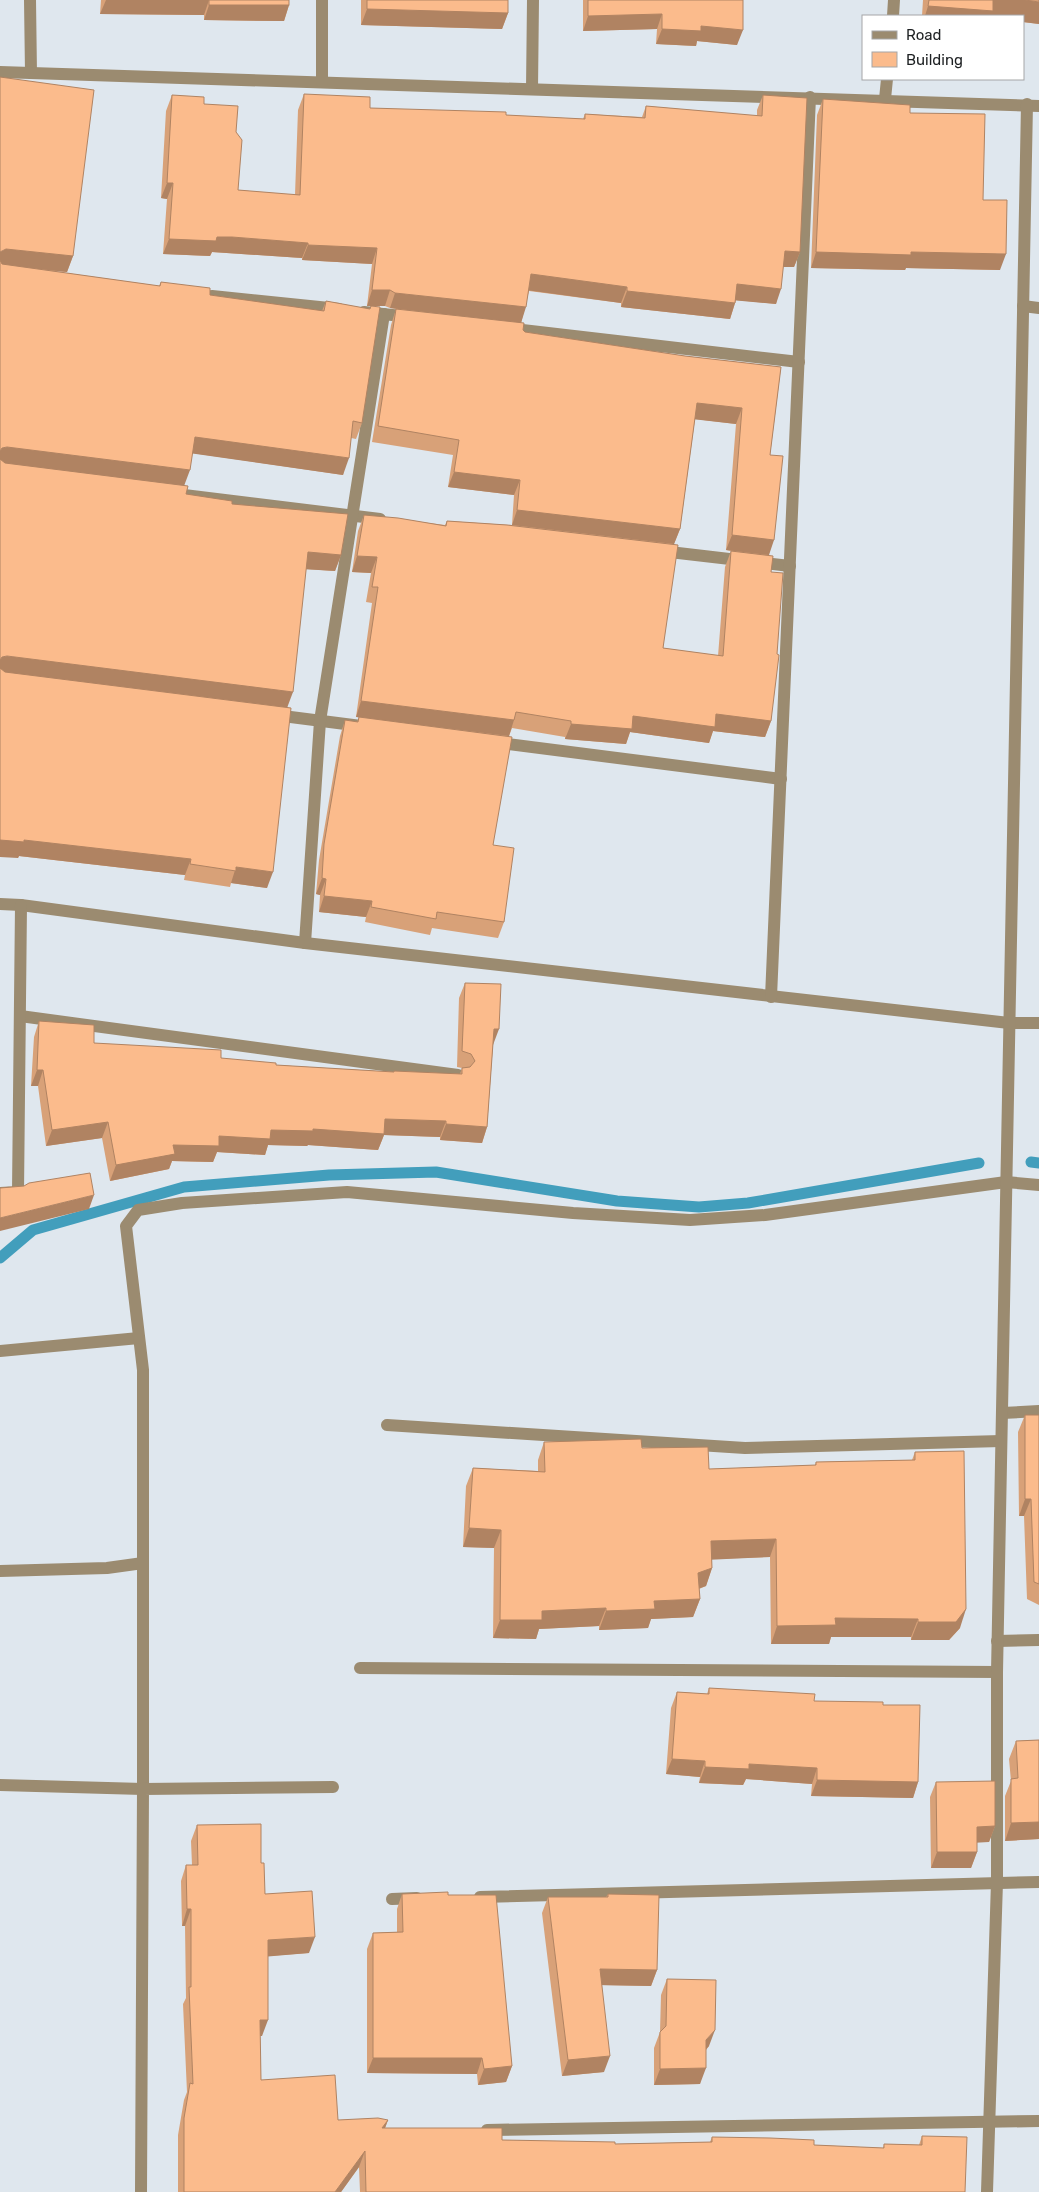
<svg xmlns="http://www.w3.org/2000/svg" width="1039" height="2192" font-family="Rubik,sans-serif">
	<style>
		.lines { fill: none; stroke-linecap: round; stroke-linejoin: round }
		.stream { stroke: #429ebc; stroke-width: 11 }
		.minor { stroke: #9b8b70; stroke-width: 12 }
		.wall { fill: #d8a178; fill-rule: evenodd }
		.shaded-wall { fill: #b08362 }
		.building { fill: #fbbb8c; stroke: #b08362 }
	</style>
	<rect width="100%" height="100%" fill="#dfe7ee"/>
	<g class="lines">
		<g class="stream">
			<path d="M1031,1162l8,1"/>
			<path d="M0,1258l33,-28 151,-43 145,-12 107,-3 181,29 82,6 49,-4 231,-40"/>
		</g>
		<g class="minor">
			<path d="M30,0l1,73"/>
			<path d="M893,16l1,-16"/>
			<path d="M0,72l1039,34"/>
			<path d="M322,82v-82"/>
			<path d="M532,89l1,-89"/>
			<path d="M885,99l2,-20"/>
			<path d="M212,296l127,13"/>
			<path d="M1023,306l16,2"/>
			<path d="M364,312l47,5"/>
			<path d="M505,328l294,34"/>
			<path d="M184,495l196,24"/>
			<path d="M661,551l129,15"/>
			<path d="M275,715l86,11"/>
			<path d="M493,742l288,37"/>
			<path d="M0,904l21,1 284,38 704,80h30"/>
			<path d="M305,943l15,-222 64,-407"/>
			<path d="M771,997l39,-900"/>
			<path d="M20,1016l438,59"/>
			<path d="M0,1193l18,-1 3,-287"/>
			<path d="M0,1351l139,-13"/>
			<path d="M1002,1413l37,-2"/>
			<path d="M387,1425l358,23 256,-7"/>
			<path d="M0,1571l107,-3 36,-5"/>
			<path d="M997,1641l42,-1"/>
			<path d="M360,1668l637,4"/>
			<path d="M0,1785l143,4v-419l-17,-144 12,-16 44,-7 165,-11 226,21 117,7 75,-5 241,-33 33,3"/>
			<path d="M480,1897l559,-15"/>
			<path d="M392,1899l25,-1"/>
			<path d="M487,2130l552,-9"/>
			<path d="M141,2192l2,-403 190,-2"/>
			<path d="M987,2192l10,-310v-210l30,-1568"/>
		</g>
	</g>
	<g class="wall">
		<path d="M101,0h188v5l-5,16 -80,-1v-5l-104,-1z"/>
		<path d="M361,0h147v13l-6,16 -141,-4z"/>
		<path d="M583,0h160l-6,45 -40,-4 -1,5 -40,-2 1,-15 -74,2z"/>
		<path d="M923,0h116v24l-16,-2v-6h-101z"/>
		<path d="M0,77l73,179 -6,16 -15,-1 107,15 2,-4 49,13 112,16 4,-10 43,8 2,-3h-4l5,-42 -70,-4v-2l-90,-6 -2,4 -47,-2 4,-55 -6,-1 5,-87 6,-16 32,9 32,28 2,58 57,5 3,-85 6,-16 66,14 213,11 2,-5 57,3 4,-11 111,10v-6l6,-15 37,157 -6,15h-11l-7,37 -40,-4 -6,19 -109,-12v-4l-92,-12 -8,32 2,7 2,2 160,24 96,11 -11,88 -1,100 2,17v149l-6,16 -52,-6 -4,12 -79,-11 -4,12 -61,-5v-2l-53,-9 -3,8 -16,109 11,77 -6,16 -66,-10 -2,7 -65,-13 1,-5 -47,-5 1,-17 -4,-1 3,-34 21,-124 5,-16 12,2 2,-5h-3l16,-114 -6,-1 5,-29 -19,-1 6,-41 6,-16 81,10 2,-4 65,4 2,-30 -66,-8 5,-32 -81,-13 19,-117 5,-16 -6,-1 -5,-2h-13l-10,117 -6,16 -5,-1 -8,37 -151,-22 -8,32 2,9 46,10 109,51 -6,16 -29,-2 -19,139 -20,180 -36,-5 -1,4 -46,-7 1,-5 -166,-19 -1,2zM695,419l41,5 -10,126 5,1 -6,16 -7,89 -55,-8 11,-104 6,-15z"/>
		<path d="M823,99l87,14 73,87 17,70 -94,-2 -1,2 -94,-2 6,-153z"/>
		<path d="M465,983l28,62 -6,82 -5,16 -42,-3v-3l-56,-2 -6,15 -70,-5 -1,1 -39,-1 -3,10 -48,-3 -4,10 -41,-1 -3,8 -59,12 -8,-43 -56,8 -8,-60h-7l3,-49 5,-16 55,22 182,22 117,7 1,-1 66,3 2,-6 -5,-1 2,-69z"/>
		<path d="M1025,1415h14v190l-12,-6 -3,-83h-5l-1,-84z"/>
		<path d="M544,1442l98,6 67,21 106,-4 1,-3 96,-2 3,-8 45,176 -11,12h-38v-3h-80l-2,7h-58l-1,-87 -58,2v9l-6,18 -7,3 1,10 -7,18 -42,2 -3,9 -49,2v-4l-60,3 -3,10 -43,-1 1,-90 -31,-1 3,-61 7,-18 65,3v-11z"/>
		<path d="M709,1688l105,13 69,4 35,77 -5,16 -102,-2 1,-12 -66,-5 -3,6 -44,-2 1,-6 -34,-3 5,-66 6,-16 30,2z"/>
		<path d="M1039,1740v99l-34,2v-45l6,-15 -2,-22 7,-18z"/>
		<path d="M936,1782l59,44 -6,16h-12v10l-6,16h-40l-1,-71z"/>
		<path d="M197,1825l64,38 4,31 44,59 -41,3 -6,80h-2l1,44 77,40h50l-3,8 117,12 113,4 95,-2 2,-5 102,8 69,3 1,-4 35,1 3,-9 43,56h-605l-1,-25 -18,25h-163v-57l6,-35 3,-8 -4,-88 3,-6 -1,-72h-3l-1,-45 5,-16h6l-1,-24z"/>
		<path d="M402,1894l46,1 64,171 -6,16 -28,3 -1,-11 -110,-1v-124l6,-16 24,-1v-23z"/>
		<path d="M608,1894l49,76 -6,16 -49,-1 2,87 -42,4 -20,-163 6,-16h58z"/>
		<path d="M667,1979l42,67 -3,4 -6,34 -46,1v-37l6,-16 1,-37z"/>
	</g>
	<g class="shaded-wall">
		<path d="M106,0h103l-5,15 -104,-1z"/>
		<path d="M992,0h33l14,2v22l-16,-2v-6h-98l3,-10z"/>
		<path d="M209,5h80l-5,16 -80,-1z"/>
		<path d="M367,9l141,4 -6,16 -141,-4z"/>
		<path d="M662,14l-5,15 -74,2 5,-15z"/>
		<path d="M701,26l42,4 -6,15 -40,-4 -1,5 -40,-2 6,-15z"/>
		<path d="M167,183h6l-6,16 -6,-1z"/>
		<path d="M217,237h15l76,6 -6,15 -90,-6 -2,4 -47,-2 6,-15z"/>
		<path d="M308,245l69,3 -5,16 -70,-4z"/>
		<path d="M6,249l67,7 -6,16 -67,-7v-13z"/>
		<path d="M785,251l15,1 -6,15h-15z"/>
		<path d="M816,252h95l95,2 -6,16 -94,-2 -1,2 -94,-2z"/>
		<path d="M531,274l96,13 -6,16 -95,-13z"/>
		<path d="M737,284l44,5 -5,15 -45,-4z"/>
		<path d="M372,290h18l-5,16h-18z"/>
		<path d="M627,291l108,12 -5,16 -109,-12z"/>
		<path d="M395,293l131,14 -5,16 -131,-15z"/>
		<path d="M697,403l45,5 -6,16 -44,-5z"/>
		<path d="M195,437l154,21 -6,17 -154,-22z"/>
		<path d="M7,447l183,23 -6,16 -184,-23v-12l2,-3z"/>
		<path d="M454,472l66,8 -6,15 -66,-8z"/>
		<path d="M517,510l163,19 -6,15 -162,-19z"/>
		<path d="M732,535l42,5 -5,15 -43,-5z"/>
		<path d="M308,552l33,3 -6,16 -33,-2z"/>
		<path d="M357,556l20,1 -6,16 -19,-1z"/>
		<path d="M7,656l286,36 -6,16 -287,-36v-12l2,-3z"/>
		<path d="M361,701l153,19 -5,16 -153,-19z"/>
		<path d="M716,714l55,7 -6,16 -52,-6 -4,12 -79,-11 -4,12 -61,-5 6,-15 62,-8z"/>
		<path d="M0,840h24l167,19 -6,16 -166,-19 -1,2 -18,-1z"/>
		<path d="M236,867l37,5 -6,16 -36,-5z"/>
		<path d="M322,878l4,1 -6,16 -4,-1z"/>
		<path d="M324,896l48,5 -6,16 -47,-5z"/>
		<path d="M494,1029h5l-6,16h-5z"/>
		<path d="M37,1070h6l-5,16h-7z"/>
		<path d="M385,1119l61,2 -6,16 -56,-2 -6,15 -70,-5 -1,1 -39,-1 -3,10 -48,-3 -4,10 -41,-1 -3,8 -59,12 6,-16 57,-20 46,-9 52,-6 42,-1z"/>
		<path d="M108,1122l-6,16 -56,8 6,-16z"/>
		<path d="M446,1124l41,3 -5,16 -42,-3z"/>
		<path d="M94,1195l-5,14 -89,22v-13z"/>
		<path d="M1025,1499h6l-7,17h-5z"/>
		<path d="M469,1528l32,2 -7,18 -31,-1z"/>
		<path d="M776,1539l-6,18 -65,3 6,-19z"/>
		<path d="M712,1568l-6,18 -14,5 6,-18z"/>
		<path d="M700,1599l-7,18 -42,2 -3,9 -49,2 7,-19 48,-10z"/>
		<path d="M606,1608l-7,18 -60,3 -3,10 -43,-1 7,-18 42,-9z"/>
		<path d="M966,1609l-6,19 -11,12h-38l7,-18z"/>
		<path d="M835,1618l83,1 -7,18h-80l-2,7h-58l6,-18z"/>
		<path d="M672,1759l33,2 -5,16 -34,-3z"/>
		<path d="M749,1764l68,4 -5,16 -66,-5 -3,6 -44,-2 6,-16z"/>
		<path d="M817,1780l101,2 -5,16 -102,-2z"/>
		<path d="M1039,1822v17l-34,2 6,-18z"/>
		<path d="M995,1826l-6,16 -18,1 6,-16z"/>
		<path d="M937,1852h40l-6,16h-40z"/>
		<path d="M187,1909h4l-6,17h-3z"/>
		<path d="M315,1937l-6,16 -47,4 6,-17z"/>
		<path d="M600,1969l57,1 -6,16 -56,-1z"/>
		<path d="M260,2020h8l-6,16h-8z"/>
		<path d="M715,2030l-6,16 -9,10 6,-16z"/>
		<path d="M610,2056l-6,16 -42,4 6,-16z"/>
		<path d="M373,2058h109l-5,16 -110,-1z"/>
		<path d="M512,2066l-6,16 -28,3 6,-16z"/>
		<path d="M706,2068l-6,16 -46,1 6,-16z"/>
		<path d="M388,2120l-6,16v-8z"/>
		<path d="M365,2151l-6,16 -18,25h-6z"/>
	</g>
	<g class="building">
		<rect x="209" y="0" width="80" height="5"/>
		<path d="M367,0h141v13l-141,-4z"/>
		<path d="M588,0h155v30l-42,-4v5l-39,-2v-15l-74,2z"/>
		<path d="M929,0h64v11l-65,-5z"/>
		<path d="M1025,0h14v2z"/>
		<path d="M0,77l94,13 -21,166 -67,-7 -6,3z"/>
		<path d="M304,94l66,3v11l136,4v3l79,4v-5l60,4 1,-12 116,10 1,-21 44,3 -7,154 -15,-1 -4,38 -44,-5 -2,19 -108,-12v-4l-96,-13 -5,33 -131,-14 -5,-3h-18l5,-42 -69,-3v-2l-76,-6h-15l-1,4 -47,-2 4,-56h-6l5,-88 32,2v7l34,2 -2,26 6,8 -4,50 62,5z"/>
		<path d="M823,99l87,6v8l75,1 -2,86h24l-1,54 -95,-2v3l-95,-3z"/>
		<path d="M0,260l2,4 158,22 1,-4 49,6v7l114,16 2,-10 44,8 1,-3 9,1 -18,116 -9,-2 -4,37 -154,-21 -5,33 -183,-23 -5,1 -2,3z"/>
		<path d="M396,309l128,14 -1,7 2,2 160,24 96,11 -11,88 13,1 -9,84 -42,-5 10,-127 -45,-5 -17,126 -163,-19 3,-30 -66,-8 5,-32 -81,-14z"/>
		<path d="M0,459l5,4 183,23 -2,8 46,7v3l116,10 -7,41 -33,-3 -15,140 -286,-36 -5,1 -2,3z"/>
		<path d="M364,515l34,3 48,8 1,-5 60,4 171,20 -15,103 60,8 8,-105 42,5 -2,16 12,1 -6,81 2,1 -8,66 -55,-7 -1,13 -82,-11 -1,13 -61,-5v-3l-55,-9 -2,8 -153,-19 17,-114h-6l5,-30 -20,-1z"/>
		<path d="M0,668l5,4 286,36 -18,164 -37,-5v4l-46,-7 1,-5 -167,-19v2l-24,-2z"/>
		<path d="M359,717l153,20 -19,108 21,3 -10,74 -67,-10 -1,7 -65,-12 1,-6 -48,-5 2,-17 -4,-1 2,-34 21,-124 13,2z"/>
		<path d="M465,983l36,1 -2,45h-5l-7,98 -41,-3v-3l-61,-2 -1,15 -71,-5v2l-42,-1 -1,9 -51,-3v10l-46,-1 2,9 -59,11 -8,-43 -56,8 -9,-60h-6l2,-49 55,4v18l127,7v8l55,5v2l118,7v-1l68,3v-6l8,-1 5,-6 -4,-7 -9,-3z"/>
		<path d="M90,1173l4,22 -94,23v-30l24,-2 5,-3z"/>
		<path d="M1025,1415h14v169l-5,-2 -3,-83h-6z"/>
		<path d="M641,1439l1,9 66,-1 1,22 107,-4v-3l99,-2v-8l49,-1 2,158 -10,13h-38v-3l-83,-1 1,7 -59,1 -1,-87 -65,2 1,27 -14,5 2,26 -46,2 1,8 -49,2v-3l-64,3v9h-42l1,-90 -32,-2 4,-60 72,4 -1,-30z"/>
		<path d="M709,1688l106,6 -1,7 69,1v3h37l-2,77 -101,-2v-12l-68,-4v5l-44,-2v-6l-33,-2 5,-67 32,2z"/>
		<path d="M1039,1740v82l-28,1v-44l7,-1 -2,-37z"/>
		<path d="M995,1781v45l-18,1v25h-40l-1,-70z"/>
		<path d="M261,1824v39h3l1,31 47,-3 3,46 -47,3v80h-8l1,60 74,-5 3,45 40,-2 10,2 -6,8h120v12l113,2v2l97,-2v-5l58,1 44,2v5l70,3v-4l38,1v-9l45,1 -2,55h-599l-1,-41 -30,41h-151v-74l6,-35 3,1 -4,-97h2v-78h-4l-1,-44h12l-1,-40z"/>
		<path d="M448,1892v3h48l16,171 -28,3 -2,-11h-109v-125l30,-1 -1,-38z"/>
		<path d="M608,1894l51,1 -2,75 -57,-1 10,87 -42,4 -20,-163h60z"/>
		<path d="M667,1979l49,1 -1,50 -9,10v28l-46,1v-37l6,-6z"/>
	</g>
	<rect x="862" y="15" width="162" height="65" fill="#ffffff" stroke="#a5a6a7"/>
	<rect x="872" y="31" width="25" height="8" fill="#9b8b70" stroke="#a5a6a7"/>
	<text x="906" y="40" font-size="15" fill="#1e2123">Road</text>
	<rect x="872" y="52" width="25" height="15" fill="#fbbb8c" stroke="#a5a6a7"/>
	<text x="906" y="65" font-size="15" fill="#1e2123">Building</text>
</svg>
